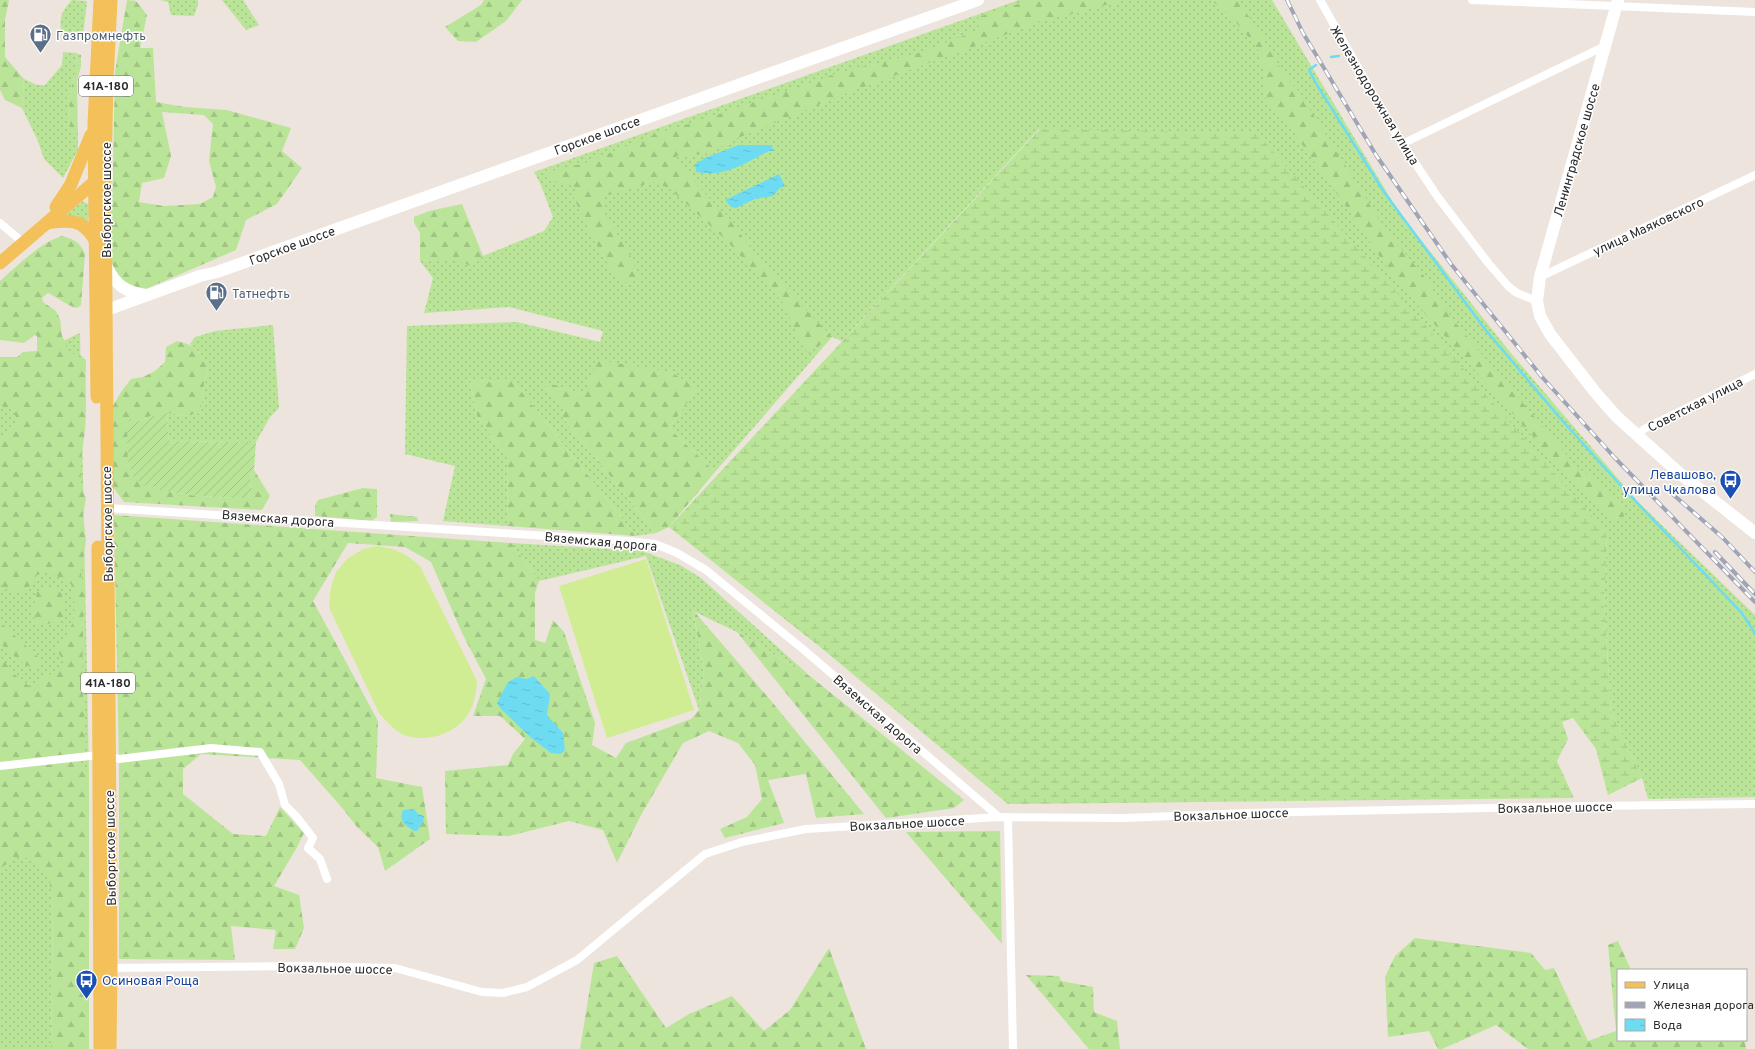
<svg xmlns="http://www.w3.org/2000/svg" width="1755" height="1049" font-family="Overpass,sans-serif">
	<style>
		.grass { fill: url(#grass-dots) }
		.forest { fill: url(#forest-firs); fill-rule: evenodd }
		.wetland { fill: url(#wetland-marsh) }
		.garden { fill: url(#garden-furrows) }
		.pitch { fill: #d0ed93 }
		.water { fill: url(#water-ripples) }
		.lines { fill: none; stroke-linecap: round; stroke-linejoin: round }
		.stream { stroke: #6ddcf2; stroke-width: 2.5 }
		.street { stroke: #fff; stroke-width: 8 }
		.secondary { stroke: #fff; stroke-width: 12 }
		.primary { stroke: #f4c05a; stroke-width: 13 }
		.rail-casing { stroke: #9fa5b6; stroke-width: 4 }
		.rail { stroke: #fff; stroke-width: 2.5; stroke-dasharray: 8; stroke-linecap: butt }
		.labels { text-anchor: middle; stroke-width: 3; stroke-linejoin: round; paint-order: stroke }
		.shield { fill: #fff; stroke: #6b6b6b; stroke-width: 1 }
		.shield-label { font-size: 12px; font-weight: bold; fill: #2b2b2b }
		.service-label { font-size: 13px; fill: #4e5e75; stroke: #fff; text-anchor: start }
		.street-label { font-size: 13px; fill: #2b2b2b; stroke: #fff }
		.transit-label { font-size: 13px; fill: #164399; stroke: #fff; text-anchor: end }
	</style>
	<defs>
		<pattern id="grass-dots" width="8" height="8" patternUnits="userSpaceOnUse"><rect width="8" height="8" fill="#bae598"/><path d="M2 2h.1M6 6h.1" fill="none" stroke="#a0c583" stroke-width="1.8" stroke-linecap="round"/></pattern>
		<pattern id="forest-firs" width="22" height="20" patternUnits="userSpaceOnUse"><rect width="22" height="20" fill="#bae598"/><path d="M5 1l3.5 6h-7zM16 11l3.5 6h-7z" fill="#a0c583"/></pattern>
		<pattern id="wetland-marsh" width="20" height="14" patternUnits="userSpaceOnUse"><rect width="20" height="14" fill="#bae598"/><path d="M1 5h8M5 5V1M11 12h8M15 12V8" fill="none" stroke="#a0c583"/></pattern>
		<pattern id="garden-furrows" width="10" height="10" patternUnits="userSpaceOnUse"><rect width="10" height="10" fill="#bae598"/><path d="M-1 1l2-2M0 10L10 0M9 11l2-2" fill="none" stroke="#a0c583"/></pattern>
		<pattern id="water-ripples" width="26" height="14" patternUnits="userSpaceOnUse"><rect width="26" height="14" fill="#6ddcf2"/><path d="M2 4q2-2 4 0t4 0M15 11q2-2 4 0t4 0" fill="none" stroke="#5fbdd0"/></pattern>
	</defs>
	<rect width="100%" height="100%" fill="#ede4dd"/>
	<g class="grass">
		<path d="M72,0l15,1 -4,35 -3,4 -14,-2 -5,-4c-1,-17 -1,-21 11,-34z"/>
		<path d="M160,0h38v5l-4,11 -23,-1 -3,-13z"/>
		<path d="M222,0h21l16,25 -13,5z"/>
		<path d="M1019,0h253l126,211 112,141 129,151 116,112v182l-107,2 -6,-21 -31,-68 -7,-105 3,-72 -568,-404 -197,212 -10,-4 -117,135 -46,-44 28,-39 -113,5 -41,-12 21,26 -3,7 95,118 -20,3 -123,-155 -43,1 7,34 31,42 -1,68 -64,-5 12,-55 -50,-12 2,-128 110,-4 83,20 3,-11 -94,-24 -85,6 9,-35 -13,-17 63,-5 61,-25 9,-14 -13,-34 -6,-11z"/>
		<path d="M63,52l13,1 1,12 -8,33 1,32 8,3v17l-15,28 -19,-19 -6,-18 -16,-33 2,-29 13,6h8l17,-20z"/>
		<path d="M83,201l6,4 -1,19 -24,-8z"/>
		<path d="M273,325l6,83 -9,9 -14,25 -87,-1 -2,-28 21,3 12,-4 5,-33 3,-10 -9,-17 -9,-8 5,-7 20,-6z"/>
		<path d="M80,333l9,437v118l-38,3 2,18 -2,140h-51v-678z"/>
		<path d="M511,543l131,8 38,14 21,13 110,99 -74,-45 -44,-21 11,61 -5,38 -53,-154 -107,25z"/>
	</g>
	<g class="forest">
		<path d="M0,0h9l-4,20v37l19,22 -2,29 -17,-8 -5,-10z"/>
		<path d="M127,0l9,1 11,14 -7,33h13l3,54 28,5 43,3 64,18 -9,23 20,17 -25,36 -31,16 -10,30 -90,39h-14l-19,-16 -2,-12 4,-189zM162,112l42,3 9,9 -4,37 7,26 -3,10 -13,7 -36,2 -25,-4 3,-19 22,-5 7,-22z"/>
		<path d="M484,0h38l-16,21 -30,21 -18,-1 -13,-14 36,-22z"/>
		<path d="M1030,0h143h-48l-82,21 -193,71 -117,48 -22,13 -34,3 -1,5 56,62 36,47 64,67 -24,16 -8,-11 -16,-38 -57,-63 -58,-53 -16,-6 -49,14v16l26,43 10,25 -13,3 -14,-10 -18,-31 -21,-44 2,-10c-10,-7 -19,-3 -30,-9l5,-8 34,-8 73,-30 47,-14 136,-47 74,-18 64,-24 -1,-13z"/>
		<path d="M1211,0h27l35,54 10,20 14,15 90,143 37,44 30,45 121,144 28,22 20,21 1,10 -9,2 -44,-40 -177,-202 -38,-57 -69,-98 -13,-10 -12,-23 3,-13 -7,-28 -27,-33z"/>
		<path d="M76,53l5,2v11l-4,15 1,52 -8,-2 -1,-33 8,-33z"/>
		<path d="M462,204l21,52 -11,11c-16,-9 -34,-7 -52,-6v-28l-6,-10v-6l15,-6z"/>
		<path d="M62,236c12,3 19,7 23,18l-4,51 -4,3c-8,-1 -20,-11 -29,-15l-6,5 1,4 13,9 4,8 2,17 4,7v7l5,4h7l7,5 1,2c-1,23 1,47 -1,69 -2,17 -9,54 1,68l-3,17 3,25 -5,36 5,18 -2,7 -2,75 4,67 -8,10 -78,11v-108l14,18 20,16 12,-14 10,-4 9,-10 -9,-12c3,-7 9,-12 13,-19 8,-15 6,-32 2,-47l-23,-13 -11,4 -10,15 -15,3 -12,-9 1,-15 -1,-4v-123l18,-19 -5,-14 -13,-3v-49h17l6,-5 14,-1v-15l-2,-1 -11,8 -24,-3v-59c17,-15 41,-39 62,-45z"/>
		<path d="M177,341c21,5 22,10 31,28l-3,10 -5,33 -12,4 -21,-3 -19,4 -8,4c-2,11 -10,36 -10,45 1,31 95,32 118,32l4,-9 -2,-14 4,-5 16,26 -8,14 -138,-8 -11,-15 -3,-76 11,-19 10,-13 12,-2 12,-6 10,-9 1,-15z"/>
		<path d="M598,360l73,12 26,17 -28,39 46,44 -46,55 -13,6 -95,-118 3,-7 -22,-27 42,13z"/>
		<path d="M513,381l123,155 -129,-10 1,-68 -31,-42 -7,-34z"/>
		<path d="M363,488l14,1v28l-6,4 -56,-5v-10l3,-6z"/>
		<path d="M390,514l27,3 1,4 -27,1z"/>
		<path d="M114,515l397,28 28,38 -4,12v47l10,3 8,-23 11,12 31,91 -3,22 24,13 10,-15 65,-24 8,-9 5,-38 -11,-62 79,92 92,112 -48,4 -10,-44 -38,6 16,43 -59,15 -5,-9 27,-12 15,-18 -7,-34 -17,-22 -29,-12 -26,12 -42,72 -24,48 -14,-33 -34,-9 -60,15 -63,-2 -1,-63 63,-6 5,-11 12,-15 -25,-23h-27l13,-37 -24,-46 -31,-71 -26,-15 -57,-4 -35,58 65,120 -2,57 46,9 8,52 -45,32 -7,-24 -21,-20 -13,-17 -44,-50 -99,-6 -18,15v25l50,40 33,2 14,-29 24,26 -8,16 -22,37 25,9 5,33 -9,21h-22l3,-19 -45,-4 4,34 -116,-1v-194z"/>
		<path d="M51,587l10,6 4,12 -2,13c-9,6 -15,7 -26,5l-5,-10 5,-21z"/>
		<path d="M0,622l37,34 3,5 -6,8c-14,-6 -23,-16 -34,-26z"/>
		<path d="M737,632l74,45 153,123 -10,8 -68,10z"/>
		<path d="M79,761l10,9v279h-38l2,-140 -4,-33 -15,-17 -15,-2 -19,11v-99z"/>
		<path d="M1000,831l2,113 -96,-112z"/>
		<path d="M1415,938l116,15 14,17 9,-2 34,73 28,-10 -8,-86 10,-4 13,29h-13v70h127l1,9h-218l-32,-24 -54,24h-4l-9,-18 -41,6 -3,-60 10,-21z"/>
		<path d="M829,948l37,101h-286l14,-86 23,-7 49,72 23,-14 43,-18 32,35 26,-21z"/>
		<path d="M1026,975l33,1 2,5 32,6 1,25 23,9 3,28h-31z"/>
	</g>
	<path class="wetland" d="M1040,129l217,4 350,400 -3,72 7,105 31,68 -34,17 -12,-46 -23,-31 -11,4 6,17 -11,22 17,37 -566,6 -183,-153 -156,-124z"/>
	<path class="garden" d="M167,412l2,29 87,1 -2,28 -4,5 2,14 -4,9c-27,0 -92,-2 -112,-19 -12,-11 -9,-46 -7,-60l11,2 8,-4z"/>
	<g class="pitch">
		<path d="M377,546c20,3 28,7 43,20l57,115c-1,11 -2,21 -7,30 -13,25 -51,35 -73,20 -7,-5 -12,-12 -18,-18l-50,-106 2,-20 5,-15 11,-13 16,-10z"/>
		<path d="M646,559l48,151 -87,28 -48,-152z"/>
	</g>
	<g class="water">
		<path d="M739,145h33l1,6h-4c-25,12 -43,27 -73,21l-1,-8 12,-7z"/>
		<path d="M779,174l6,12 -5,2 -7,8 -18,3 -19,9 -5,-1 -6,-7z"/>
		<path d="M534,676l16,18 -3,21 16,18 2,17 -5,4 -9,-1 -21,-16 -29,-28 -4,-6 11,-21 9,-5 9,2z"/>
		<path d="M414,809l4,5 6,2 -1,6 -6,9h-3l-10,-7 -3,-7 2,-7z"/>
	</g>
	<g class="lines">
		<g class="stream">
			<path d="M1331,57l8,-1"/>
			<path d="M1316,65l-7,5 8,15 67,107 100,136 75,89 64,71 118,124 14,21"/>
		</g>
		<g class="street">
			<path d="M1320,0l74,131 43,65 52,68 19,22 9,7 20,8"/>
			<path d="M1472,0l283,12"/>
			<path d="M1402,144l203,-98"/>
			<path d="M0,223l19,16"/>
			<path d="M1540,277l215,-102"/>
			<path d="M1636,436l8,-7 111,-55"/>
			<path d="M107,508l521,33 27,3 10,4 12,5 29,17 98,80 195,167"/>
			<path d="M109,756l10,3 92,-11 49,4 19,32 6,21 11,11 17,22 -5,10 12,11 7,20"/>
			<path d="M0,766l98,-11"/>
			<path d="M1008,818l5,231"/>
			<path d="M111,968l189,-2 95,2 87,24 21,1 24,-6 50,-27 128,-106 37,-12 64,-13 193,-12 126,1 122,-5 344,-7 164,-2"/>
		</g>
		<g class="secondary">
			<path d="M1618,0l-78,277 -3,24 3,15 10,18 45,58 21,24 62,56 77,61"/>
			<path d="M107,267c9,19 19,25 39,28"/>
			<path d="M100,317l7,-7 8,-3 85,-31 17,-4 549,-197 212,-75"/>
		</g>
		<g class="primary">
			<path d="M56,207l15,-23 20,-49"/>
			<path d="M47,223c23,-3 35,-5 48,17"/>
			<path d="M0,263l99,-85"/>
			<path d="M97,397l-3,-273 6,-124"/>
			<path d="M98,547l2,502"/>
			<path d="M110,1049l1,-81 -6,-795 2,-92 4,-81"/>
		</g>
		<defs>
			<g id="rail">
				<path d="M1287,0l16,33 73,122 75,109 91,113 73,81 140,144"/>
				<path d="M1669,491l53,46 33,35"/>
				<path d="M1715,552l40,42"/>
			</g>
		</defs>
		<use href="#rail" class="rail-casing"/>
		<use href="#rail" class="rail"/>
	</g>
	<defs>
		<symbol id="fuel-pin" viewBox="-11 -11 22 30"><path d="M0 17L-7.5 6A9.5 9.5 0 1 1 7.5 6Z" fill="#5c6f8a" stroke="#fff"/><path d="M-5.5-6h7V0h2V4h1.3V-2.5L3-4.5l.8-.8L6-3V5H2.5V1h-1V6h-7ZM-4.2-4.7v3.2H.2V-4.7Z" fill="#fff"/></symbol>
		<symbol id="bus-pin" viewBox="-11 -11 22 30"><path d="M0 17L-7.5 6A9.5 9.5 0 1 1 7.5 6Z" fill="#1a4fb4" stroke="#fff"/><path d="M-5-6H5V4H4V6H2V4H-2V6H-4V4H-5ZM-3.5-4V0h7V-4ZM-3.5 1.2v1.5H-2V1.2ZM2 1.2v1.5H3.5V1.2Z" fill="#fff"/></symbol>
	</defs>
	<g fill-rule="evenodd">
		<use href="#fuel-pin" x="28" y="22" width="25" height="34"/>
		<use href="#fuel-pin" x="204" y="280" width="25" height="34"/>
		<use href="#bus-pin" x="1718" y="468" width="25" height="34"/>
		<use href="#bus-pin" x="74" y="968" width="25" height="34"/>
	</g>
	<g class="labels">
		<g class="shield">
			<rect x="79" y="76" width="54" height="20" rx="3"/>
			<rect x="81" y="673" width="54" height="20" rx="3"/>
		</g>
		<g class="shield-label">
			<text x="106" y="90">41А-180</text>
			<text x="108" y="687">41А-180</text>
		</g>
		<g class="service-label">
			<text x="56" y="40">Газпромнефть</text>
			<text x="232" y="298">Татнефть</text>
		</g>
		<g class="street-label">
			<text transform="translate(1375 95) rotate(59)" y="5">Железнодорожная улица</text>
			<text transform="translate(597 135) rotate(-20)" y="5">Горское шоссе</text>
			<text transform="translate(1576 150) rotate(-74)" y="5">Ленинградское шоссе</text>
			<text transform="translate(106 200) rotate(-90)" y="5">Выборгское шоссе</text>
			<text transform="translate(1648 226) rotate(-25)" y="5">улица Маяковского</text>
			<text transform="translate(292 245) rotate(-20)" y="5">Горское шоссе</text>
			<text transform="translate(1695 404) rotate(-27)" y="5">Советская улица</text>
			<text transform="translate(278 518) rotate(4)" y="5">Вяземская дорога</text>
			<text transform="translate(107 524) rotate(-91)" y="5">Выборгское шоссе</text>
			<text transform="translate(601 541) rotate(5)" y="5">Вяземская дорога</text>
			<text transform="translate(878 714) rotate(41)" y="5">Вяземская дорога</text>
			<text transform="translate(1555 807) rotate(-1)" y="5">Вокзальное шоссе</text>
			<text transform="translate(1231 814) rotate(-2)" y="5">Вокзальное шоссе</text>
			<text transform="translate(907 823) rotate(-3)" y="5">Вокзальное шоссе</text>
			<text transform="translate(110 848) rotate(-91)" y="5">Выборгское шоссе</text>
			<text transform="translate(335 968) rotate(1)" y="5">Вокзальное шоссе</text>
		</g>
		<g class="transit-label">
			<text x="1716" y="479">Левашово,<tspan x="1716" dy="15">улица Чкалова</tspan></text>
			<text x="102" y="985" text-anchor="start">Осиновая Роща</text>
		</g>
	</g>
	<rect x="1617" y="969" width="130" height="72" fill="#ffffff" stroke="#aaaaaa"/>
	<rect x="1625" y="982" width="20" height="6" fill="#f4c05a" stroke="#aaaaaa"/>
	<text x="1653" y="989" font-size="12" fill="#2b2b2b">Улица</text>
	<rect x="1625" y="1002" width="20" height="6" fill="#9fa5b6" stroke="#aaaaaa"/>
	<text x="1653" y="1009" font-size="12" fill="#2b2b2b">Железная дорога</text>
	<rect x="1625" y="1019" width="20" height="12" fill="url(#water-ripples)" stroke="#aaaaaa"/>
	<text x="1653" y="1029" font-size="12" fill="#2b2b2b">Вода</text>
</svg>
